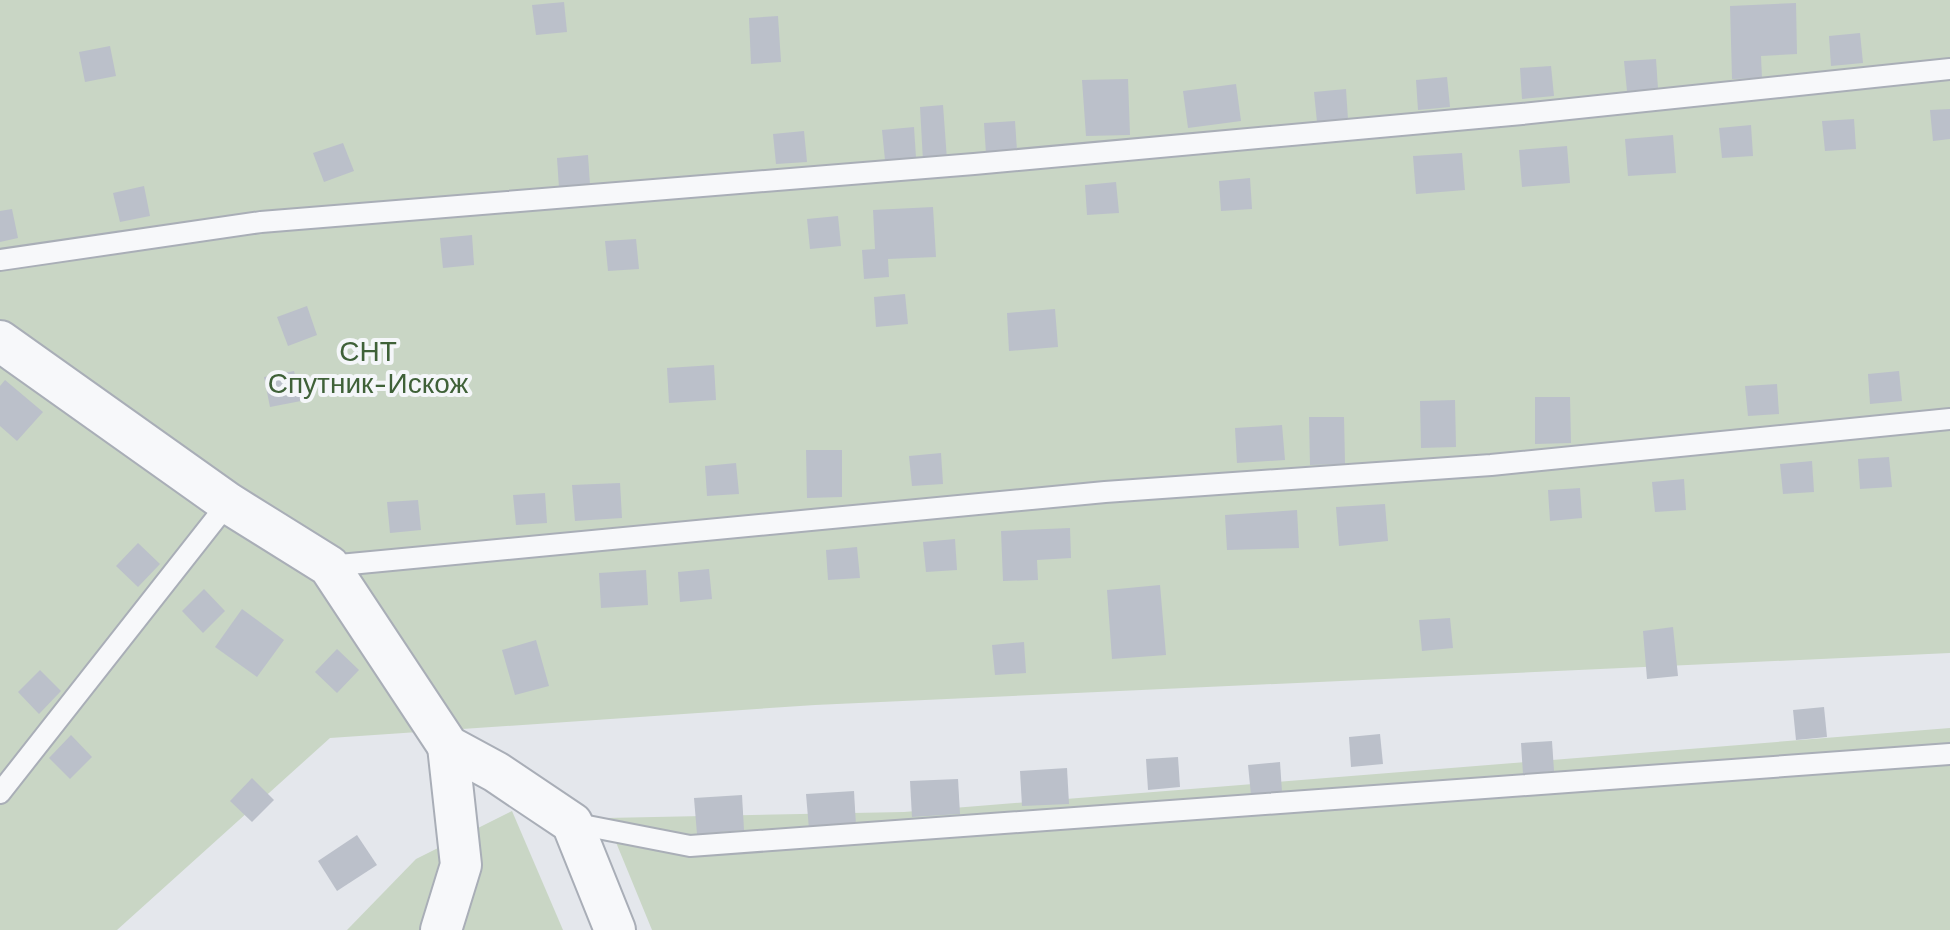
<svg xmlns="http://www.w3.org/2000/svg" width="1950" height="930" font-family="'Work Sans',sans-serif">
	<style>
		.green { fill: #c9d6c5 }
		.building { fill: #bbc0ca }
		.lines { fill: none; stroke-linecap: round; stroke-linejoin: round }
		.lane-casing { stroke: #a9aeb7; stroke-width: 24 }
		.street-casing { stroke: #a9aeb7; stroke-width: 44 }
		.lane { stroke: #f7f8fa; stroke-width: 20 }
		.street { stroke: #f7f8fa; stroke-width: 40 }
		.labels { text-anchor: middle; stroke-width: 8; stroke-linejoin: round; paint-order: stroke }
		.park-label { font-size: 28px; fill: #3f6138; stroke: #f4f6f9 }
	</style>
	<rect width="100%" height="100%" fill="#e4e7ec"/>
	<g class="green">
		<path d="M0,0h1950v653l-1135,52 -485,33 -213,192h-117z"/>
		<path d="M1950,728v202h-1298l-46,-112 298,-6z"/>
		<path d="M512,811l51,119h-216l69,-71z"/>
	</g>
	<g class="building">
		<path d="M564,2l3,30 -31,3 -4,-30z"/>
		<path d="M1796,3l1,51 -36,2 1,22 -30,1 -2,-73z"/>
		<path d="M778,16l3,46 -30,2 -2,-46z"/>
		<path d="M1860,33l3,30 -32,3 -2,-30z"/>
		<path d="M110,46l6,30 -31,6 -6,-30z"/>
		<path d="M1656,59l2,30 -31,2 -3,-30z"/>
		<path d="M1551,66l3,30 -32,3 -2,-31z"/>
		<path d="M1447,77l3,30 -32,3 -2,-30z"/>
		<path d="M1128,79l2,56 -44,1 -4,-56z"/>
		<path d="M1236,84l5,37 -53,7 -5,-37z"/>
		<path d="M1346,89l2,31 -31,2 -3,-30z"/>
		<path d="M943,105l4,55 -24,1 -3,-54z"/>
		<path d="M1950,109v30l-17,2 -3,-31z"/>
		<path d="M1854,119l2,30 -31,2 -3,-30z"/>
		<path d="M1015,121l2,30 -31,3 -2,-31z"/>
		<path d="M1751,125l2,31 -31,2 -3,-30z"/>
		<path d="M914,127l2,31 -31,2 -3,-30z"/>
		<path d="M804,131l3,31 -31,2 -3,-30z"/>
		<path d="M1673,135l3,38 -48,3 -3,-37z"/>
		<path d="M343,143l11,28 -30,11 -11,-29z"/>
		<path d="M1567,146l3,37 -48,4 -3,-37z"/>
		<path d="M1462,153l3,37 -49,4 -3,-38z"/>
		<path d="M588,155l2,30 -31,3 -2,-30z"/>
		<path d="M1250,178l2,31 -31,2 -2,-30z"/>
		<path d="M1116,182l3,31 -32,2 -2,-30z"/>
		<path d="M144,186l6,30 -30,6 -7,-29z"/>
		<path d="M933,207l3,50 -48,2 1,18 -25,2 -2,-29 13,-1 -2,-39z"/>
		<path d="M12,209l6,29 -18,4v-31z"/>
		<path d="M838,216l3,30 -31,3 -3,-30z"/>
		<path d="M472,235l2,30 -31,3 -3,-30z"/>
		<path d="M636,239l3,30 -31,2 -3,-30z"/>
		<path d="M905,294l3,30 -32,3 -2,-30z"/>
		<path d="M307,306l10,29 -29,11 -11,-29z"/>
		<path d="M1055,309l3,38 -49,4 -2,-38z"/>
		<path d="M714,365l2,35 -47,3 -2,-35z"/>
		<path d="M294,371l7,30 -31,6 -6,-30z"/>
		<path d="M1899,371l3,30 -32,3 -2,-30z"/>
		<path d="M5,380l38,32 -26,29 -17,-15v-40z"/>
		<path d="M1777,384l2,30 -31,2 -3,-30z"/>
		<path d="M1535,397h35l1,46 -36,1z"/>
		<path d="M1455,400l1,47 -35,1 -1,-47z"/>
		<path d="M1309,417h35l1,47 -35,1z"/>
		<path d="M1282,425l3,35 -48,3 -2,-35z"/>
		<path d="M806,450h36v47l-35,1z"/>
		<path d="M941,453l2,31 -31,2 -3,-30z"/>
		<path d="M1889,457l3,30 -32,2 -2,-30z"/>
		<path d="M1812,461l2,31 -31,2 -3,-30z"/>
		<path d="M736,463l3,31 -32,2 -2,-30z"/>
		<path d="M1684,479l2,31 -31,2 -3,-30z"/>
		<path d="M620,483l2,35 -47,3 -3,-36z"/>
		<path d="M1580,488l2,30 -32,3 -2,-31z"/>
		<path d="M545,493l2,30 -31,2 -3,-30z"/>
		<path d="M418,500l3,30 -31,3 -3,-31z"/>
		<path d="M1385,504l3,37 -49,5 -3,-39z"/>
		<path d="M1297,510l2,38 -72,2 -2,-35z"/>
		<path d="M1070,528l1,30 -34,2 1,20 -35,1 -2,-50z"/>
		<path d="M955,539l2,31 -31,2 -3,-30z"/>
		<path d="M138,543l22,21 -22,23 -22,-21z"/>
		<path d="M857,547l3,31 -32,2 -2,-30z"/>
		<path d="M709,569l3,30 -32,3 -2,-30z"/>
		<path d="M646,570l2,35 -47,3 -2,-35z"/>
		<path d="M1160,585l6,70 -54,4 -5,-69z"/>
		<path d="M204,589l21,22 -22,22 -21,-22z"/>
		<path d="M242,609l42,31 -27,37 -42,-30z"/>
		<path d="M1450,618l3,30 -31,3 -3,-31z"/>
		<path d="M1673,627l5,49 -31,3 -4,-48z"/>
		<path d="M536,640l13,46 -34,9 -13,-45z"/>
		<path d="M1024,642l2,31 -31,2 -3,-30z"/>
		<path d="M337,649l22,21 -22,23 -22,-21z"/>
		<path d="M40,670l21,21 -22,23 -21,-22z"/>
		<path d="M1824,707l3,30 -31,3 -3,-30z"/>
		<path d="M1380,734l3,30 -32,3 -2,-30z"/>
		<path d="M71,735l21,22 -22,22 -21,-21z"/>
		<path d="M1552,741l2,30 -31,3 -2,-31z"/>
		<path d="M1178,757l2,30 -32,3 -2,-31z"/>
		<path d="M1280,762l2,30 -31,3 -3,-30z"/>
		<path d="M1067,768l2,36 -47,2 -2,-35z"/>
		<path d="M252,778l22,22 -22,22 -22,-21z"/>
		<path d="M958,779l2,35 -48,3 -2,-36z"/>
		<path d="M854,791l2,35 -47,3 -3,-35z"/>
		<path d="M742,795l2,35 -47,4 -3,-36z"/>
		<path d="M357,835l20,30 -40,26 -19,-30z"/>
	</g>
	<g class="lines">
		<defs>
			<g id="lane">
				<path d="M0,260l261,-38 713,-58 548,-50 428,-45"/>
				<path d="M329,566l776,-74 386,-27 459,-46"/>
				<path d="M0,793l228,-290"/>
				<path d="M572,823l118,23 1260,-92"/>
			</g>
			<g id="street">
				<path d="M0,341l228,162 101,63 119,180 48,26 76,51 43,107"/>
				<path d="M441,930l20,-65 -13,-119"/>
			</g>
		</defs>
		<use href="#lane" class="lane-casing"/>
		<use href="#street" class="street-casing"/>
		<use href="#lane" class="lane"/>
		<use href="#street" class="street"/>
	</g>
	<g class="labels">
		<g class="park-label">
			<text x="368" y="361">СНТ<tspan x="368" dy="32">Спутник-Искож</tspan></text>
		</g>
	</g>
</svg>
